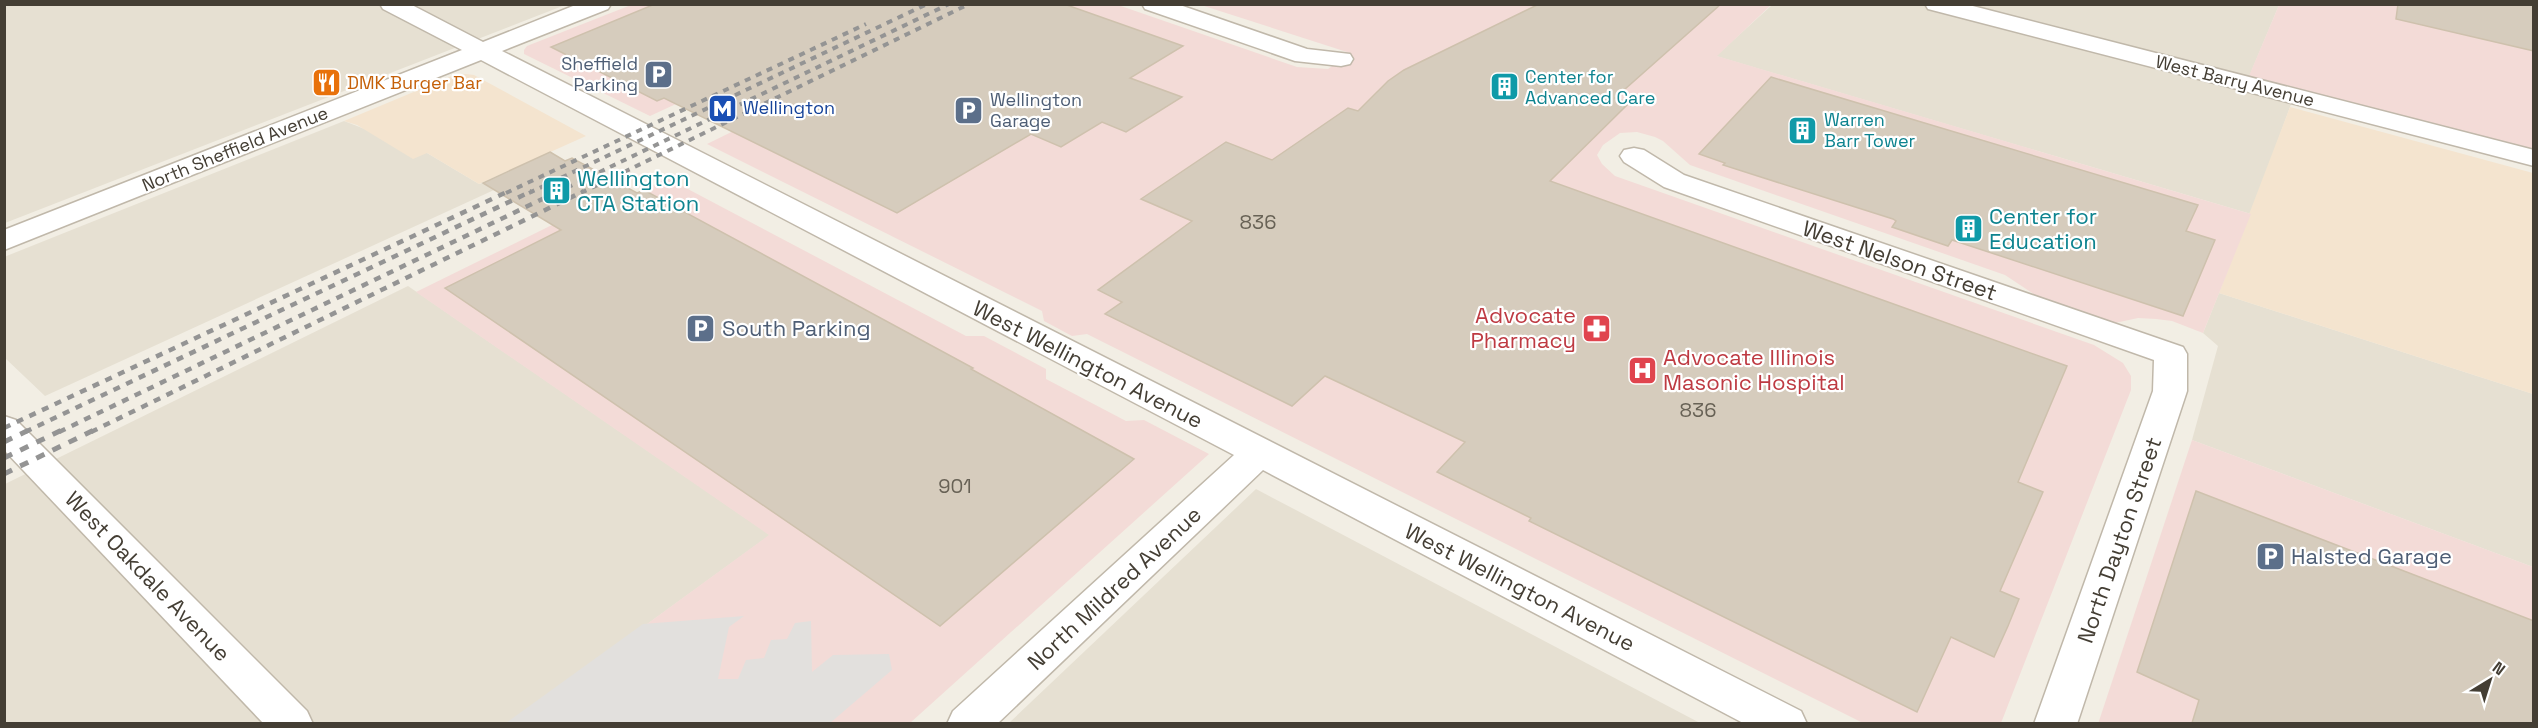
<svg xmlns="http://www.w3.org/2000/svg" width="2538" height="728" font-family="'Space Grotesk',sans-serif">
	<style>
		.residential { fill: #e6e0d2 }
		.commercial { fill: #f4e4cf }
		.medical { fill: #f3dbd7 }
		.parking { fill: #e2e0dd }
		.building { fill: #d6ccbd; stroke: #cec1ad; stroke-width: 1.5 }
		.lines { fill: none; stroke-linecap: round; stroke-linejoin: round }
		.minor-casing { stroke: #c0b8aa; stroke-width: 3 }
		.minor { fill: #fff; fill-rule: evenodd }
		.rail-far2 { stroke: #949494; stroke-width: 4; stroke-dasharray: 6 6; stroke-linecap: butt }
		.rail-far1 { stroke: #949494; stroke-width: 4.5; stroke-dasharray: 7 7; stroke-linecap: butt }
		.rail { stroke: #949494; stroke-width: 5; stroke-dasharray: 9 9; stroke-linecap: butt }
		.labels { text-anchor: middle; stroke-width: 4.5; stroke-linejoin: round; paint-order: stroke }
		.far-service-label { font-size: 18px; fill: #4e5e75; stroke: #fff; text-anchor: end }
		.far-culture-label { font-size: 18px; fill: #0d838f; stroke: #fff; text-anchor: start }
		.far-street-label { font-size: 18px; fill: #443e34; stroke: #fff }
		.far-food-label { font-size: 18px; fill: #c56008; stroke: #fff; text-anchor: start }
		.far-transit-label { font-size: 18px; fill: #164399; stroke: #fff; text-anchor: start }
		.number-label { font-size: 20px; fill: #686256 }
		.culture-label { font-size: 22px; fill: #0d838f; stroke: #fff; text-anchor: start }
		.street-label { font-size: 22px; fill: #443e34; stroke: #fff }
		.health-label { font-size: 22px; fill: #be3a42; stroke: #fff; text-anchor: end }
		.service-label { font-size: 22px; fill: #4e5e75; stroke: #fff; text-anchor: start }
	</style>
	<rect width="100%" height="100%" fill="#f2eee4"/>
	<g class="residential">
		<path d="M5,5h560l-560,218z"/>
		<path d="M1772,5h507l-33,79 48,12 -43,118 -535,-158z"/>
		<path d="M344,121l83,32 52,31 4,-1 11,7 -449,206 -40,-38 -1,-101z"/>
		<path d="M408,286l362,249 -259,188 -506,1v-240z"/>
		<path d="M2219,293l314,101v173l-341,-127 26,-94 -15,-13z"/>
		<path d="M1256,489l444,234h-691z"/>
	</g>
	<g class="commercial">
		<path d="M466,74l8,1 112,61 -107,48 -52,-31 -14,6 -56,-34 -13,-4 108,-45z"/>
		<path d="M2290,107l243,66v221l-314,-101z"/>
	</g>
	<g class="medical">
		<path d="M1772,4l-55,52 534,158 -48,119 -31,-12 -16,-2 -18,-1 -23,5 -80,-28 -30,-20 -315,-110 -27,-24 -8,-4 -18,-5 -17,1 -17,12 -6,10 5,9 13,12 479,169 29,18 8,13v14l-130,333 -136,1 -778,-390 -15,2 -28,-15 -2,-10 -335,-167 282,-139h129l179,62 31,2 22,-16 -149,-48z"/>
		<path d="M631,5h259l-240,111 -126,-62v-4l3,-4z"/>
		<path d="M2279,5h254v144l-284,-73z"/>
		<path d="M667,178l299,158h18l62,33v10l80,42 18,-1 65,34 -299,269h-399l258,-188 -353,-243 136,-67 10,5z"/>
		<path d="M2192,440l341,127v156l-435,1z"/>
	</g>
	<path class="parking" d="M744,616l-15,11 -11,52h20l8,-19 18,-2 7,-18 16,-1 8,-16 16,-2 1,51 21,-17 56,-1 3,16 -62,53h-324l137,-99z"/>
	<g class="building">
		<path d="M655,4h409l119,42 -53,32 52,19 -56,35 -24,-10 -41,25 -30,-13 -134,79 -233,-115 -7,3 -106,-54z"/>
		<path d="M1539,4h182l-106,94 14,5 -79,78 517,185 -49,116 25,10 -43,99 19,8 -11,27 -14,31 -43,-20 -34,75 -388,-191 2,-3 -94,-46 28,-30 -140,-66 -33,30 -187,-92 17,-12 -24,-12 94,-69 -51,-22 85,-57 46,18 76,-52 10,3 30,-30 16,-11z"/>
		<path d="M2398,4h136v47l-138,-32z"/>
		<path d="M1771,77l427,128 -12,26 29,9 -32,76 -231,-76 -4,6 -56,-19 4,-6 -3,-2 -170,-54 2,-2 -26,-9z"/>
		<path d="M550,152l15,9 7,-3 65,35 7,-3 329,178 -2,1 163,90 -194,167 -495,-338 116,-58 -78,-47z"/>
		<path d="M2196,491l338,130v102h-342l7,-23 -62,-28z"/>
	</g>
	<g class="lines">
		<defs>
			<g id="minor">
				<path d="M380,4h30l73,38 95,-38h33l-3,5 -106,42 1299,660 6,13h-62l-482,-254 -266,254h-50l6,-13 281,-256 -753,-395 -477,190v-20l458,-180 -79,-41z"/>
				<path d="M1142,4h35l130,45 43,5 3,5 -3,5 -9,2 -46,-5 -150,-52z"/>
				<path d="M1925,4h40l569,146v16l-606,-157z"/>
				<path d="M1634,148l10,2 40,25 499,172 4,7v37l-110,333h-43l119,-333 1,-31 -490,-173 -40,-25 -4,-6 4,-6z"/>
				<path d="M4,416l12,4 291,291 6,13h-49l-260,-274z"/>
			</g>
		</defs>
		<use href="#minor" class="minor-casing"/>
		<use href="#minor" class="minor"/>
		<g class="rail-far2">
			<path d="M506,193l360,-169"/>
			<path d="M529,193l398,-189"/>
			<path d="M556,193l393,-189"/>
			<path d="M581,193l388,-189"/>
		</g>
		<g class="rail-far1">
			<path d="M4,428l505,-237"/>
			<path d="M25,432l507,-241"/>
			<path d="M59,432l500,-241"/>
			<path d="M91,432l493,-241"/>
		</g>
		<g class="rail">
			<path d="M4,442l25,-12"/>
			<path d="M4,458l58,-28"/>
			<path d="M4,474l90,-44"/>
		</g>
	</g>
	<defs>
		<symbol id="parking-square" viewBox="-11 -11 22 22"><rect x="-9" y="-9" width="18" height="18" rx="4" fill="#5c6f8a" stroke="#fff"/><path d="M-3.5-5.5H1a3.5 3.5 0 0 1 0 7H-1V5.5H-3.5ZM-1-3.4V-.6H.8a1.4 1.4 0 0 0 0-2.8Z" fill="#fff"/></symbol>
		<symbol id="restaurant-square" viewBox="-11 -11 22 22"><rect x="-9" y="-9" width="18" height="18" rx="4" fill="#e8710a" stroke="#fff"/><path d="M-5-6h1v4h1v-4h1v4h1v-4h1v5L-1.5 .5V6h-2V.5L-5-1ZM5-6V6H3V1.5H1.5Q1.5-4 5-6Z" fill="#fff"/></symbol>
		<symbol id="building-square" viewBox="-11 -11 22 22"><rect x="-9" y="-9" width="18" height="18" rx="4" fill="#0f9aa8" stroke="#fff"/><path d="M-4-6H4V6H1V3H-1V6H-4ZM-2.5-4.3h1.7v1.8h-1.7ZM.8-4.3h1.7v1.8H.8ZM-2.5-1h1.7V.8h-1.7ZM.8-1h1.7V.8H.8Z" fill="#fff"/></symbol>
		<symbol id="metro-square" viewBox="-11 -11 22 22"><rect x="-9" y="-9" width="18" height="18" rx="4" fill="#1a4fb4" stroke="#fff"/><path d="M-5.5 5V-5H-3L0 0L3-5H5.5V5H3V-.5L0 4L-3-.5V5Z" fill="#fff"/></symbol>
		<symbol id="pharmacy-square" viewBox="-11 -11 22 22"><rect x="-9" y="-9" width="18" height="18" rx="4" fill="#e0444e" stroke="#fff"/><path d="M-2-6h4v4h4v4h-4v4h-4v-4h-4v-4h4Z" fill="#fff"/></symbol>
		<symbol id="hospital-square" viewBox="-11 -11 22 22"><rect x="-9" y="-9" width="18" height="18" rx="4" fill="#e0444e" stroke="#fff"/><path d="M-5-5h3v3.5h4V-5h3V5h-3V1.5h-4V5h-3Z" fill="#fff"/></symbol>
	</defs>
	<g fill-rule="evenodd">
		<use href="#parking-square" x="642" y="58" width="33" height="33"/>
		<use href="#restaurant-square" x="310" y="66" width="33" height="33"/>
		<use href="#building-square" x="1488" y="70" width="33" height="33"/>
		<use href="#metro-square" x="706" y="92" width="33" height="33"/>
		<use href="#parking-square" x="952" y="94" width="33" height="33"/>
		<use href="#building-square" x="1786" y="114" width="33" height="33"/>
		<use href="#building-square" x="540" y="174" width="33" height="33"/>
		<use href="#building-square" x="1952" y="212" width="33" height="33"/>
		<use href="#parking-square" x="684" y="312" width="33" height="33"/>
		<use href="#pharmacy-square" x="1580" y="312" width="33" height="33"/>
		<use href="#hospital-square" x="1626" y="354" width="33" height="33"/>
		<use href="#parking-square" x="2254" y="540" width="33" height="33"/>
	</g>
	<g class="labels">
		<g class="far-service-label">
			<text x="638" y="70">Sheffield<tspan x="638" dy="21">Parking</tspan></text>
			<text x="990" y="106" text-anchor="start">Wellington<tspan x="990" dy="21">Garage</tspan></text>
		</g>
		<g class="far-culture-label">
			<text x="1525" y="83">Center for<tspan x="1525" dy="21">Advanced Care</tspan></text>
			<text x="1824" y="126">Warren<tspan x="1824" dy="21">Barr Tower</tspan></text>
		</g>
		<g class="far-street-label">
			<text transform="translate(2235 81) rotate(14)" y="6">West Barry Avenue</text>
			<text transform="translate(235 149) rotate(-22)" y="6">North Sheffield Avenue</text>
		</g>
		<g class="far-food-label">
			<text x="347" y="89">DMK Burger Bar</text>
		</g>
		<g class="far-transit-label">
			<text x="743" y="114">Wellington</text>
		</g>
		<g class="number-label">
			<text x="1258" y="229">836</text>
			<text x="1698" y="417">836</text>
			<text x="955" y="493">901</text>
		</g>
		<g class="culture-label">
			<text x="577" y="186">Wellington<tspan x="577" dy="25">CTA Station</tspan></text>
			<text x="1989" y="224">Center for<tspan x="1989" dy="25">Education</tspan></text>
		</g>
		<g class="street-label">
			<text transform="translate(1900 260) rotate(19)" y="8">West Nelson Street</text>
			<text transform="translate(1088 364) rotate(27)" y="8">West Wellington Avenue</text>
			<text transform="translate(2119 540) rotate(-71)" y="8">North Dayton Street</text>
			<text transform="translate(148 576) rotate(46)" y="8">West Oakdale Avenue</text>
			<text transform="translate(1520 587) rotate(27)" y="8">West Wellington Avenue</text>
			<text transform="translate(1114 588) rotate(-43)" y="8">North Mildred Avenue</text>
		</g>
		<g class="health-label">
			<text x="1576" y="323">Advocate<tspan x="1576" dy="25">Pharmacy</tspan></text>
			<text x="1663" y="365" text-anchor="start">Advocate Illinois<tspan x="1663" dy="25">Masonic Hospital</tspan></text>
		</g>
		<g class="service-label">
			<text x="722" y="336">South Parking</text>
			<text x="2291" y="564">Halsted Garage</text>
		</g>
	</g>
	<rect width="2538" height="728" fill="none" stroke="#443e34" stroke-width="12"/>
	<g transform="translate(2490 680) rotate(38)" stroke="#ffffff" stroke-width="4.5" paint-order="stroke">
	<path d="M0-4.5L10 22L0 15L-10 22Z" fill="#443e34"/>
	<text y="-9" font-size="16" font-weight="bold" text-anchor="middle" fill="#443e34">N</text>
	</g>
</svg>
